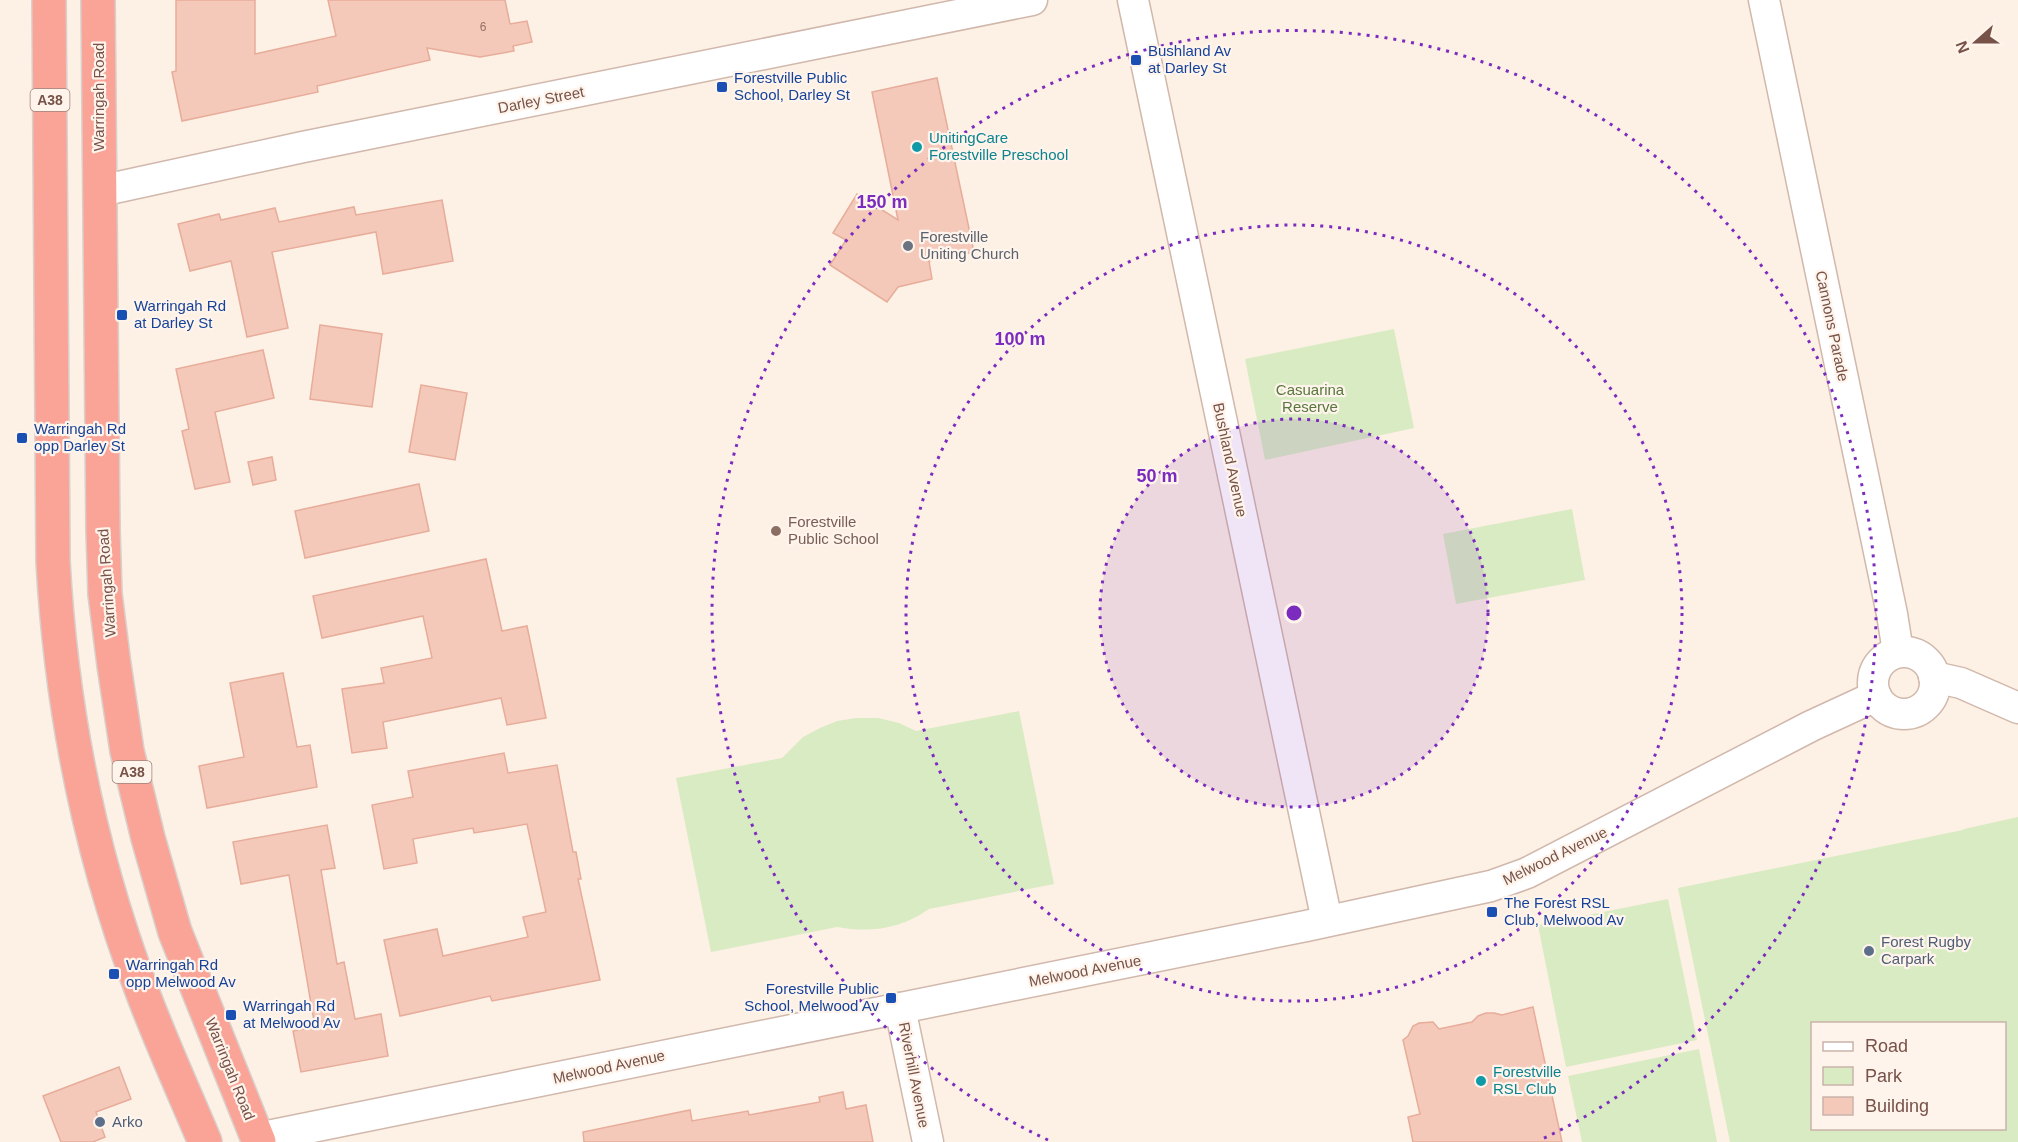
<svg xmlns="http://www.w3.org/2000/svg" width="2018" height="1142" font-family="Arial,sans-serif">
	<style>
		.green { fill: #d9ebc2; fill-rule: evenodd }
		.building { fill: #f4c9ba; stroke: #e7ac9a; stroke-width: 1.5 }
		.lines { fill: none; stroke-linecap: round; stroke-linejoin: round }
		.street-casing { stroke: #d1b8ac; stroke-width: 33 }
		.highway-casing { stroke: #d9cfcc; stroke-width: 36 }
		.street { stroke: #fff; stroke-width: 30 }
		.highway { stroke: #faa498; stroke-width: 33 }
		.ring { fill: none; stroke: #7b2cbf; stroke-width: 3; stroke-dasharray: 3 6 }
		.transit-dot { fill: #1a4fb4; stroke: #fff4eb; stroke-width: 2 }
		.culture-dot { fill: #0f9aa8; stroke: #fff4eb; stroke-width: 2 }
		.worship-dot { fill: #6b7280; stroke: #fff4eb; stroke-width: 2 }
		.education-dot { fill: #8d6e63; stroke: #fff4eb; stroke-width: 2 }
		.service-dot { fill: #5c6f8a; stroke: #fff4eb; stroke-width: 2 }
		.labels { text-anchor: middle; stroke-width: 4.5; stroke-linejoin: round; paint-order: stroke }
		.number-label { font-size: 12px; fill: #967064 }
		.shield { fill: #fff4eb; stroke: #a08379; stroke-width: 1.5 }
		.shield-label { font-size: 14px; font-weight: bold; fill: #775248 }
		.transit-label { font-size: 15px; fill: #164399; stroke: #fff4eb; text-anchor: start }
		.street-label { font-size: 15px; fill: #775248; stroke: #fff4eb }
		.culture-label { font-size: 15px; fill: #0d838f; stroke: #fff4eb; text-anchor: start }
		.worship-label { font-size: 15px; fill: #5b616d; stroke: #fff4eb; text-anchor: start }
		.park-label { font-size: 15px; fill: #57773d; stroke: #fff4eb }
		.education-label { font-size: 15px; fill: #785e54; stroke: #fff4eb; text-anchor: start }
		.service-label { font-size: 15px; fill: #4e5e75; stroke: #fff4eb; text-anchor: start }
		.centre { fill: #7b2cbf; stroke: #fff4eb; stroke-width: 3 }
		.ring-label { font-size: 18px; text-anchor: middle; font-weight: bold; fill: #7b2cbf; stroke: #fff4eb; stroke-width: 4.5; stroke-linejoin: round; paint-order: stroke }
	</style>
	<rect width="100%" height="100%" fill="#fdf0e4"/>
	<g class="green">
		<path d="M1394,329l20,99 -149,32 -20,-101z"/>
		<path d="M1572,509l13,71 -129,24 -13,-70z"/>
		<path d="M1019,711l35,173 -125,25c-28,20 -59,24 -92,18l-126,25 -35,-174 106,-20 21,-21 17,-9 17,-7 19,-3h22l21,5 17,8z"/>
		<path d="M2018,817v325h-288l-52,-254 285,-58 1,-1zM1812,1024h192v104h-192z"/>
		<path d="M1668,899l29,141 -131,27 -28,-142z"/>
		<path d="M1699,1049l18,93h-135l-14,-66z"/>
	</g>
	<g class="building">
		<path d="M176,0h79v54l81,-18 -8,-36h177l5,24 17,-3 5,21 -19,4 1,5 -34,6 -53,-9 3,12 -113,26 1,6 -136,29 -10,-49 4,-1z"/>
		<path d="M937,78l37,174 -45,9 3,18 -34,8 -11,15 -57,-37 16,-25 -13,-7 24,-39 41,26 -26,-128z"/>
		<path d="M442,200l11,61 -70,13 -7,-42 -104,20 16,76 -41,9 -16,-76 -41,10 -12,-47 41,-10 2,6 54,-12 4,14 75,-15 2,8z"/>
		<path d="M320,325l62,9 -10,73 -62,-8z"/>
		<path d="M263,350l11,48 -59,14 15,70 -35,7 -13,-58 7,-2 -13,-60z"/>
		<path d="M421,385l46,8 -12,67 -46,-8z"/>
		<path d="M272,457l4,23 -23,5 -5,-23z"/>
		<path d="M419,484l10,47 -124,27 -10,-47z"/>
		<path d="M486,559l16,72 25,-5 19,92 -39,7 -6,-27 -118,24 4,26 -35,5 -10,-64 42,-6 -3,-15 51,-10 -9,-42 -101,22 -9,-42z"/>
		<path d="M283,673l14,74 13,-2 7,42 -110,21 -8,-42 45,-9 -14,-74z"/>
		<path d="M504,753l4,20 49,-8 16,87h3l5,27h-3l22,101 -108,21 -2,-5 -90,20 -16,-76 53,-11 6,27 85,-19 -5,-20 23,-5 -19,-88 -53,9 -1,-5 -60,11 4,24 -33,6 -12,-64 41,-8 -5,-26z"/>
		<path d="M327,825l8,43 -14,2 16,94 7,-2 11,57 26,-5 7,42 -87,16 -8,-41 22,-4 -26,-152 -48,9 -8,-42z"/>
		<path d="M1533,1007l29,135h-149l-5,-25 12,-3 -17,-74 5,-4 5,-10 6,-3 14,-1 6,7 33,-7 6,-6 8,-3h8l8,2z"/>
		<path d="M119,1067l12,32 -35,13 9,25 -12,5h-32l-18,-46z"/>
		<path d="M843,1092l3,17 20,-4 7,37h-289l-1,-10 107,-22 2,11 56,-10 1,4 71,-13 -1,-5z"/>
	</g>
	<g class="lines">
		<defs>
			<g id="street">
				<path d="M1133,0l194,921"/>
				<path d="M1764,0l128,614 6,38"/>
				<path d="M100,191l203,-44 729,-147"/>
				<circle cx="1904" cy="683" r="31"/>
				<path d="M1934,677l27,6 57,25"/>
				<path d="M900,1008l28,134"/>
				<path d="M258,1138l1048,-212 185,-40 36,-13 284,-147 65,-30"/>
			</g>
			<g id="highway">
				<path d="M49,0l4,561c8,146 37,293 89,430 19,51 42,101 63,151"/>
				<path d="M98,0l5,530 2,64 9,71 13,86 21,87 27,94 84,210"/>
			</g>
		</defs>
		<use href="#street" class="street-casing"/>
		<use href="#highway" class="highway-casing"/>
		<use href="#street" class="street"/>
		<use href="#highway" class="highway"/>
	</g>
	<circle cx="1294" cy="613" r="194" fill="#7b2cbf" fill-opacity=".12"/>
	<g class="ring">
		<circle cx="1294" cy="613" r="194"/>
		<circle cx="1294" cy="613" r="388"/>
		<path d="M1048 1140A582 582 0 1 1 1540 1140"/>
	</g>
	<g class="transit-dot">
		<rect x="1130" y="54" width="12" height="12" rx="3"/>
		<rect x="716" y="81" width="12" height="12" rx="3"/>
		<rect x="116" y="309" width="12" height="12" rx="3"/>
		<rect x="16" y="432" width="12" height="12" rx="3"/>
		<rect x="1486" y="906" width="12" height="12" rx="3"/>
		<rect x="108" y="968" width="12" height="12" rx="3"/>
		<rect x="885" y="992" width="12" height="12" rx="3"/>
		<rect x="225" y="1009" width="12" height="12" rx="3"/>
	</g>
	<g class="culture-dot">
		<circle cx="917" cy="147" r="6"/>
		<circle cx="1481" cy="1081" r="6"/>
	</g>
	<circle class="worship-dot" cx="908" cy="246" r="6"/>
	<circle class="education-dot" cx="776" cy="531" r="6"/>
	<g class="service-dot">
		<circle cx="1869" cy="951" r="6"/>
		<circle cx="100" cy="1122" r="6"/>
	</g>
	<g class="labels">
		<g class="number-label">
			<text x="483" y="31">6</text>
		</g>
		<g class="shield">
			<rect x="30.5" y="89" width="39" height="22" rx="4.5"/>
			<rect x="112.5" y="761" width="39" height="22" rx="4.5"/>
		</g>
		<g class="shield-label">
			<text x="50" y="105">A38</text>
			<text x="132" y="777">A38</text>
		</g>
		<g class="transit-label">
			<text x="1148" y="56">Bushland Av<tspan x="1148" dy="17">at Darley St</tspan></text>
			<text x="734" y="83">Forestville Public<tspan x="734" dy="17">School, Darley St</tspan></text>
			<text x="134" y="311">Warringah Rd<tspan x="134" dy="17">at Darley St</tspan></text>
			<text x="34" y="434">Warringah Rd<tspan x="34" dy="17">opp Darley St</tspan></text>
			<text x="1504" y="908">The Forest RSL<tspan x="1504" dy="17">Club, Melwood Av</tspan></text>
			<text x="126" y="970">Warringah Rd<tspan x="126" dy="17">opp Melwood Av</tspan></text>
			<text x="879" y="994" text-anchor="end">Forestville Public<tspan x="879" dy="17">School, Melwood Av</tspan></text>
			<text x="243" y="1011">Warringah Rd<tspan x="243" dy="17">at Melwood Av</tspan></text>
		</g>
		<g class="street-label">
			<text transform="translate(99 97) rotate(-90)" y="5">Warringah Road</text>
			<text transform="translate(541 100) rotate(-11)" y="5">Darley Street</text>
			<text transform="translate(1832 326) rotate(78)" y="5">Cannons Parade</text>
			<text transform="translate(1230 460) rotate(78)" y="5">Bushland Avenue</text>
			<text transform="translate(107 583) rotate(-94)" y="5">Warringah Road</text>
			<text transform="translate(1555 856) rotate(-26)" y="5">Melwood Avenue</text>
			<text transform="translate(1085 971) rotate(-11)" y="5">Melwood Avenue</text>
			<text transform="translate(609 1067) rotate(-12)" y="5">Melwood Avenue</text>
			<text transform="translate(230 1069) rotate(68)" y="5">Warringah Road</text>
			<text transform="translate(914 1075) rotate(79)" y="5">Riverhill Avenue</text>
		</g>
		<g class="culture-label">
			<text x="929" y="143">UnitingCare<tspan x="929" dy="17">Forestville Preschool</tspan></text>
			<text x="1493" y="1077">Forestville<tspan x="1493" dy="17">RSL Club</tspan></text>
		</g>
		<g class="worship-label">
			<text x="920" y="242">Forestville<tspan x="920" dy="17">Uniting Church</tspan></text>
		</g>
		<g class="park-label">
			<text x="1310" y="395">Casuarina<tspan x="1310" dy="17">Reserve</tspan></text>
		</g>
		<g class="education-label">
			<text x="788" y="527">Forestville<tspan x="788" dy="17">Public School</tspan></text>
		</g>
		<g class="service-label">
			<text x="1881" y="947">Forest Rugby<tspan x="1881" dy="17">Carpark</tspan></text>
			<text x="112" y="1127">Arko</text>
		</g>
	</g>
	<circle cx="1294" cy="613" r="9" class="centre"/>
	<g class="ring-label">
		<text x="882" y="208">150 m</text>
		<text x="1020" y="345">100 m</text>
		<text x="1157" y="482">50 m</text>
	</g>
	<rect x="1811" y="1022" width="195" height="108" fill="#fff4eb" stroke="#c9b3aa" stroke-width="1.5"/>
	<rect x="1823" y="1042" width="30" height="9" fill="#ffffff" stroke="#c9b3aa" stroke-width="1.5"/>
	<text x="1865" y="1052" font-size="18" fill="#775248">Road</text>
	<rect x="1823" y="1067" width="30" height="18" fill="#d9ebc2" stroke="#c9b3aa" stroke-width="1.5"/>
	<text x="1865" y="1082" font-size="18" fill="#775248">Park</text>
	<rect x="1823" y="1097" width="30" height="18" fill="#f4c9ba" stroke="#c9b3aa" stroke-width="1.5"/>
	<text x="1865" y="1112" font-size="18" fill="#775248">Building</text>
	<g transform="translate(1976 42) rotate(249)" stroke="#fff4eb" stroke-width="4.5" paint-order="stroke">
	<path d="M0-4.5L10 22L0 15L-10 22Z" fill="#775248"/>
	<text y="-9" font-size="16" font-weight="bold" text-anchor="middle" fill="#775248">N</text>
	</g>
</svg>
